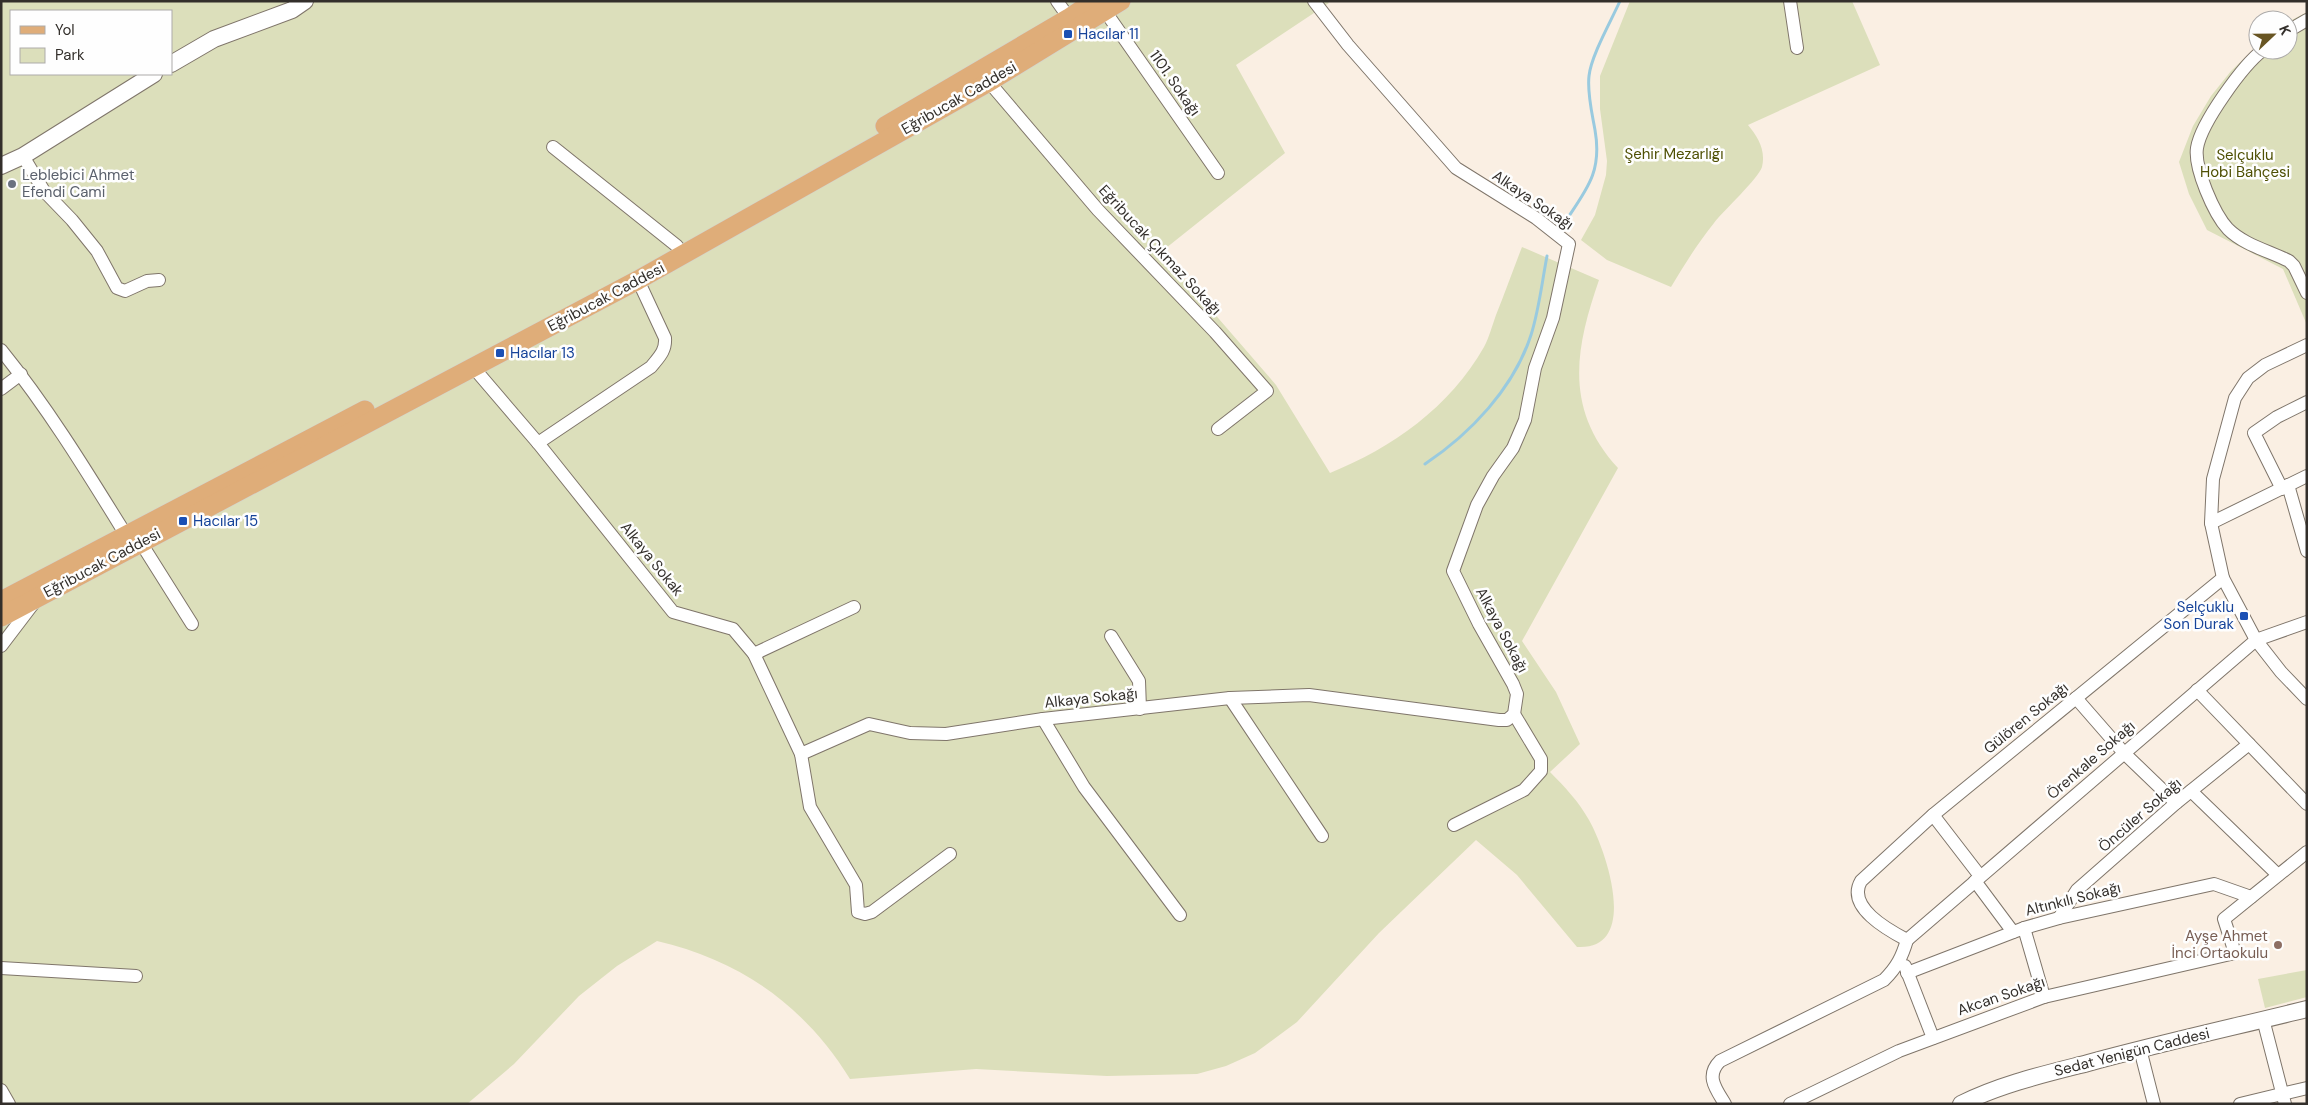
<svg xmlns="http://www.w3.org/2000/svg" width="2308" height="1105" font-family="'DM Sans',sans-serif">
	<style>
		.green { fill: #dcdfbb; fill-rule: evenodd }
		.lines { fill: none; stroke-linecap: round; stroke-linejoin: round }
		.stream { stroke: #99cadf; stroke-width: 3 }
		.street-casing { stroke: #7f756a; stroke-width: 14 }
		.secondary-casing { stroke: #7f756a; stroke-width: 18 }
		.primary-casing { stroke: #d2d1d0; stroke-width: 20 }
		.street { stroke: #fff; stroke-width: 12 }
		.secondary { stroke: #fff; stroke-width: 16 }
		.primary { stroke: #dfad79; stroke-width: 19 }
		.transit-dot { fill: #1a4fb4; stroke: #fefefe; stroke-width: 2 }
		.worship-dot { fill: #6b7280; stroke: #fefefe; stroke-width: 2 }
		.education-dot { fill: #8d6e63; stroke: #fefefe; stroke-width: 2 }
		.labels { text-anchor: middle; stroke-width: 5; stroke-linejoin: round; paint-order: stroke }
		.transit-label { font-size: 15px; fill: #164399; stroke: #fefefe; text-anchor: start }
		.street-label { font-size: 15px; fill: #332f2b; stroke: #fefefe }
		.park-label { font-size: 15px; fill: #4f5004; stroke: #fefefe }
		.worship-label { font-size: 15px; fill: #5b616d; stroke: #fefefe; text-anchor: start }
		.education-label { font-size: 15px; fill: #785e54; stroke: #fefefe; text-anchor: end }
	</style>
	<rect width="100%" height="100%" fill="#faefe3"/>
	<g class="green">
		<path d="M1,1h1326l2,2 -93,62 49,88 -124,99 115,133 54,88c62,-25 120,-66 154,-126 5,-9 8,-21 12,-32 9,-22 17,-45 26,-68l77,33c-24,69 -35,129 19,188l-96,173 34,51 24,52 -30,28c15,15 29,30 39,48 17,30 52,131 -12,127l-60,-72 -41,-35 -97,93 -82,89 -42,31 -29,13 -29,8 -90,2 -131,-7 -126,10c-45,-73 -110,-119 -193,-138l-40,25 -38,30 -65,68 -47,40h-466zM11,11h160v63h-160z"/>
		<path d="M1630,1h222l28,64 -132,60c10,12 18,25 14,42 -4,12 -38,43 -48,56 -16,20 -30,42 -43,64l-64,-27 -26,-20 14,-25 11,-40 1,-14 -7,-52v-33z"/>
		<path d="M2307,12v313l-24,-56 -76,-39 -18,-36 -10,-32 14,-36 18,-30 20,-25 27,-26v5h30v-28z"/>
		<path d="M2307,970v27l-42,11 -7,-29z"/>
	</g>
	<g class="lines">
		<g class="stream">
			<path d="M1561,228c23,-36 42,-53 34,-98 -3,-17 -8,-37 -6,-54 2,-20 22,-55 31,-75"/>
			<path d="M1425,464c45,-30 89,-76 106,-129 8,-25 11,-53 16,-79"/>
		</g>
		<defs>
			<g id="street">
				<path d="M1057,1l12,17"/>
				<path d="M1790,1l7,47"/>
				<path d="M1105,11l113,162"/>
				<path d="M2288,31l19,-11"/>
				<path d="M2263,50c-20,15 -62,73 -66,98 -3,20 17,66 31,81 16,16 41,22 61,32l5,5 13,27"/>
				<path d="M989,82l109,128 117,122 52,59 -49,38"/>
				<path d="M553,147l124,99"/>
				<path d="M23,156l21,35 28,29 25,31 20,37 8,3 22,-10 12,-1"/>
				<path d="M638,280l27,58c1,13 -6,19 -14,29l-113,76 135,169 60,17 21,25 47,100 9,53 46,78 2,27 7,2 7,-2 78,-58"/>
				<path d="M2307,345l-42,20 -17,13 -13,20 -22,81 -2,44 12,55 33,62 25,32 26,27"/>
				<path d="M1,350c47,58 86,122 125,185"/>
				<path d="M473,367l65,76"/>
				<path d="M1,389l20,-15"/>
				<path d="M2288,485l19,66"/>
				<path d="M2282,489l-28,-56 23,-16 30,-15"/>
				<path d="M2211,523l96,-47"/>
				<path d="M141,543l51,81"/>
				<path d="M1111,636l28,45 1,28"/>
				<path d="M1,646l35,-46"/>
				<path d="M754,654l100,-47"/>
				<path d="M2197,690l110,114"/>
				<path d="M1230,698l92,138"/>
				<path d="M2076,698l48,55 52,50"/>
				<path d="M1043,719l41,68 96,128"/>
				<path d="M801,754l68,-30 41,9 36,1 97,-15 187,-21 79,-3 190,25h8l7,-6 3,-20 -4,-10 -34,-60 -26,-53 24,-66 16,-29 20,-28 12,-28 10,-52 18,-50 16,-74 -33,-26 -80,-50 -108,-123 -34,-44"/>
				<path d="M2191,791l87,84"/>
				<path d="M1933,815l47,61"/>
				<path d="M1454,825l70,-35 17,-19v-12l-27,-45"/>
				<path d="M1975,881l38,51"/>
				<path d="M2059,918l18,-28 99,-87 73,-59"/>
				<path d="M2024,928l20,69"/>
				<path d="M1907,940c-19,-10 -61,-33 -46,-59l72,-66 290,-237"/>
				<path d="M1907,940l349,-300 51,-18"/>
				<path d="M1905,966l28,72"/>
				<path d="M1,968l135,8"/>
				<path d="M1907,973l117,-45 35,-10 155,-34 37,13"/>
				<path d="M2263,1019l22,85"/>
				<path d="M2140,1049l14,55"/>
				<path d="M1,1090l8,14"/>
				<path d="M1725,1104c-9,-15 -20,-28 -5,-43l164,-81c13,-13 18,-23 23,-40"/>
				<path d="M1790,1104l109,-53 145,-54 191,-44 -11,-34 83,-67"/>
				<path d="M2240,1104l67,-16"/>
			</g>
			<g id="secondary">
				<path d="M171,64l43,-25 78,-29 13,-9"/>
				<path d="M1,166l22,-10 131,-82"/>
				<path d="M1961,1104c40,-20 84,-30 127,-41 73,-20 146,-36 219,-54"/>
			</g>
			<g id="primary">
				<path d="M885,126l184,-108 25,-17"/>
				<path d="M1,601l364,-191"/>
				<path d="M1,617l637,-337 351,-198 132,-81"/>
			</g>
		</defs>
		<use href="#street" class="street-casing"/>
		<use href="#secondary" class="secondary-casing"/>
		<use href="#primary" class="primary-casing"/>
		<use href="#street" class="street"/>
		<use href="#secondary" class="secondary"/>
		<use href="#primary" class="primary"/>
	</g>
	<g class="transit-dot">
		<rect x="1063" y="29" width="10" height="10" rx="2.5"/>
		<rect x="495" y="348" width="10" height="10" rx="2.5"/>
		<rect x="178" y="516" width="10" height="10" rx="2.5"/>
		<rect x="2239" y="611" width="10" height="10" rx="2.5"/>
	</g>
	<circle class="worship-dot" cx="12" cy="184" r="5"/>
	<circle class="education-dot" cx="2278" cy="945" r="5"/>
	<g class="labels">
		<g class="transit-label">
			<text x="1078" y="39">Hacılar 11</text>
			<text x="510" y="358">Hacılar 13</text>
			<text x="193" y="526">Hacılar 15</text>
			<text x="2234" y="612" text-anchor="end">Selçuklu<tspan x="2234" dy="17">Son Durak</tspan></text>
		</g>
		<g class="street-label">
			<text transform="translate(1175 83) rotate(55)" y="5">1101. Sokağı</text>
			<text transform="translate(959 98) rotate(-30)" y="5">Eğribucak Caddesi</text>
			<text transform="translate(1533 200) rotate(34)" y="5">Alkaya Sokağı</text>
			<text transform="translate(1160 250) rotate(47)" y="5">Eğribucak Çıkmaz Sokağı</text>
			<text transform="translate(606 297) rotate(-28)" y="5">Eğribucak Caddesi</text>
			<text transform="translate(652 559) rotate(51)" y="5">Alkaya Sokak</text>
			<text transform="translate(102 563) rotate(-28)" y="5">Eğribucak Caddesi</text>
			<text transform="translate(1502 630) rotate(62)" y="5">Alkaya Sokağı</text>
			<text transform="translate(1091 698) rotate(-6)" y="5">Alkaya Sokağı</text>
			<text transform="translate(2026 718) rotate(-39)" y="5">Gülören Sokağı</text>
			<text transform="translate(2091 760) rotate(-41)" y="5">Örenkale Sokağı</text>
			<text transform="translate(2140 815) rotate(-41)" y="5">Öncüler Sokağı</text>
			<text transform="translate(2073 899) rotate(-14)" y="5">Altınkılı Sokağı</text>
			<text transform="translate(2001 996) rotate(-19)" y="5">Akcan Sokağı</text>
			<text transform="translate(2132 1052) rotate(-14)" y="5">Sedat Yenigün Caddesi</text>
		</g>
		<g class="park-label">
			<text x="1674" y="159">Şehir Mezarlığı</text>
			<text x="2245" y="160">Selçuklu<tspan x="2245" dy="17">Hobi Bahçesi</tspan></text>
		</g>
		<g class="worship-label">
			<text x="22" y="180">Leblebici Ahmet<tspan x="22" dy="17">Efendi Cami</tspan></text>
		</g>
		<g class="education-label">
			<text x="2268" y="941">Ayşe Ahmet<tspan x="2268" dy="17">İnci Ortaokulu</tspan></text>
		</g>
	</g>
	<rect width="2308" height="1105" fill="none" stroke="#332f2b" stroke-width="5"/>
	<rect x="10" y="10" width="162" height="65" fill="#fefefe" stroke="#adabaa"/>
	<rect x="20" y="26" width="25" height="8" fill="#dfad79" stroke="#adabaa"/>
	<text x="55" y="35" font-size="15" fill="#332f2b">Yol</text>
	<rect x="20" y="48" width="25" height="15" fill="#dcdfbb" stroke="#adabaa"/>
	<text x="55" y="60" font-size="15" fill="#332f2b">Park</text>
	<g transform="translate(2273 35) rotate(68)"><circle r="24" fill="#fefefe" stroke="#adabaa"/>
	<path d="M0-4L9 19L0 12L-9 19Z" fill="#685523"/>
	<text y="-8" font-size="14" font-weight="bold" text-anchor="middle" fill="#332f2b">K</text>
	</g>
</svg>
